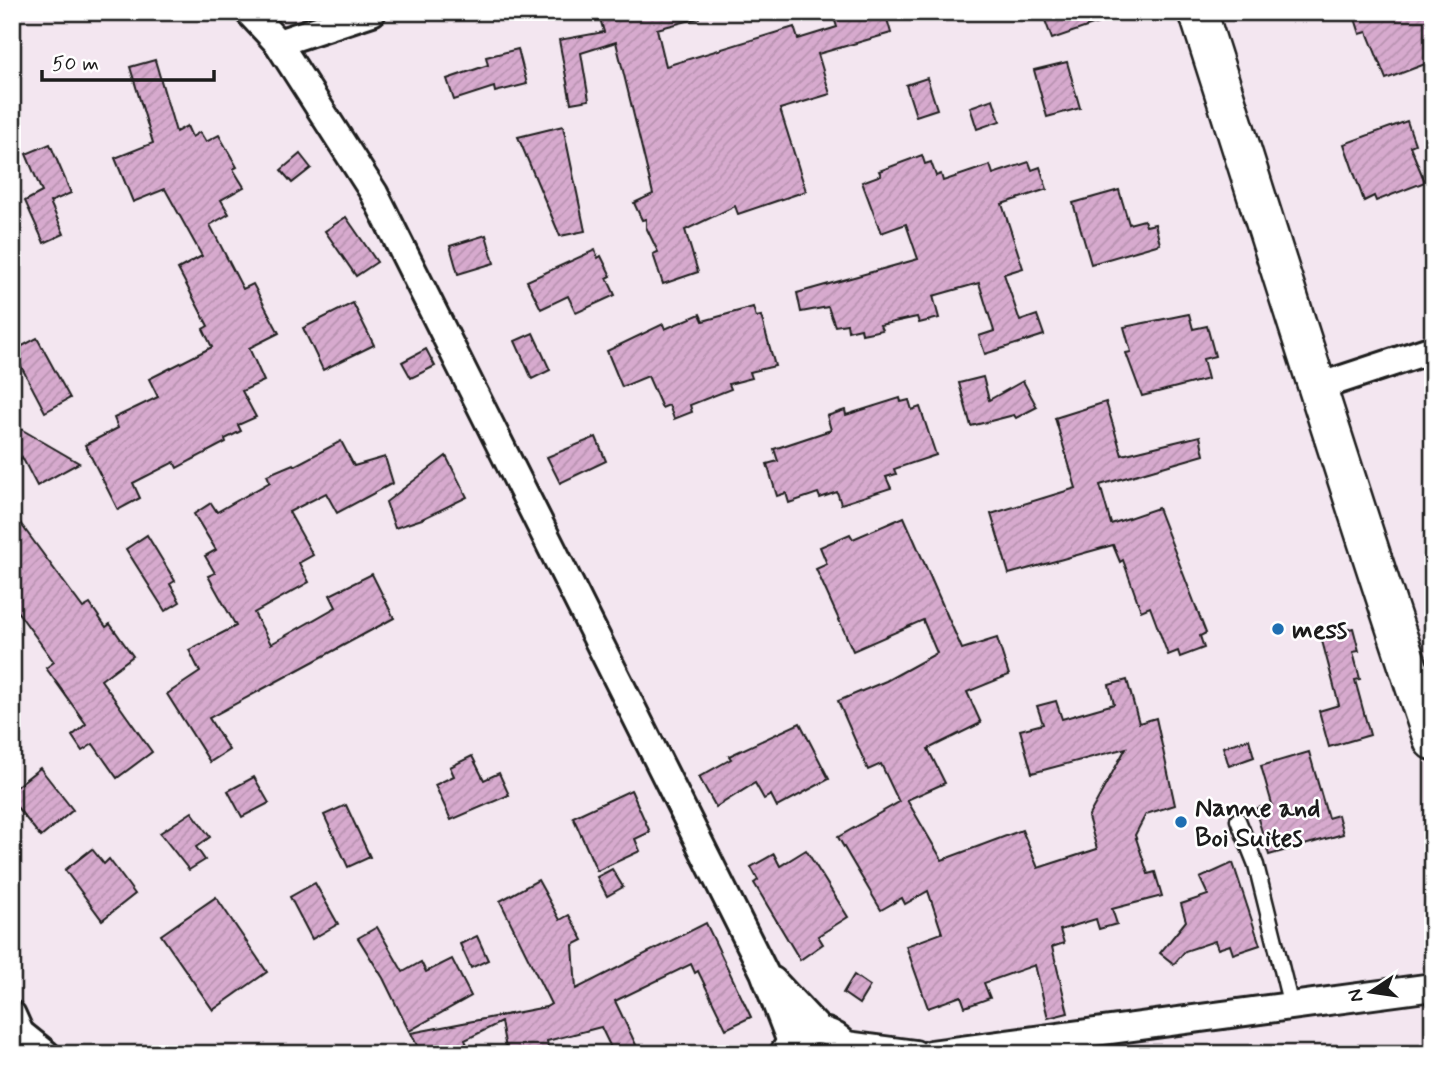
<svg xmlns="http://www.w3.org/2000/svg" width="1445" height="1066" font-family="Mynerve,sans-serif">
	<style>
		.building { fill: url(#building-hatch); stroke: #1c1c1c; stroke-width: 2 }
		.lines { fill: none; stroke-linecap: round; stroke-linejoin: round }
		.lane-casing { stroke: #1c1c1c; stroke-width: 19 }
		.street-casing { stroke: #1c1c1c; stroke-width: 32 }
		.secondary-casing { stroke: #1c1c1c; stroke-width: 42 }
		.lane { stroke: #fff; stroke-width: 14 }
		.street { stroke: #fff; stroke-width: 26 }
		.secondary { stroke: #fff; stroke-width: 37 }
		.poi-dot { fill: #1f6fb2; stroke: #fff; stroke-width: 2.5 }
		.labels { text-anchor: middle; stroke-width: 5; stroke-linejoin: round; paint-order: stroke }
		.poi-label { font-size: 26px; font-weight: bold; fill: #1c1c1c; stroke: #fff; text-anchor: start }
	</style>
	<defs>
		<pattern id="building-hatch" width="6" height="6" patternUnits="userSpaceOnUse" patternTransform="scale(1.75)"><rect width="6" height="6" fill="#d7aace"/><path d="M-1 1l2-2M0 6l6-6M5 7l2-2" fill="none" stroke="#b892b0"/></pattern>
	</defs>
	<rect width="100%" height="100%" fill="#f3e6f0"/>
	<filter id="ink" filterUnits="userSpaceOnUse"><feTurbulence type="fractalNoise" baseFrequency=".0143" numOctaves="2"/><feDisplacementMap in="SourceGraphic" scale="14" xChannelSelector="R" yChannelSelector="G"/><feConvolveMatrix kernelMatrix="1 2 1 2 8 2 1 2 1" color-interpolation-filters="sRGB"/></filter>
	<g filter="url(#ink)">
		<g class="building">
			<path d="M598,12h101v6l-42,11 9,37 128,-39 4,12 39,-12 -5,-15h29l2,6 22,-6 6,21 -73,21 12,40 -50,15 26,82 -68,23 -3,-8 -50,24 13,42 -35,12 -10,-30 5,-2 -12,-25v-8l-4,1 -8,-17 19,-9 -37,-152 -35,11 8,47 -18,3 -12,-63 45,-8z"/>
			<path d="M1042,12h74v5l-64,22z"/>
			<path d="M1353,12h80v49l-47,18 -19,-47 -7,2z"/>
			<path d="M518,49l9,35 -32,8 -1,-5 -40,13 -7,-21 41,-14 -2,-8z"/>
			<path d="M155,60l21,72 11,-6 5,11 8,-5 6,10 13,-7 18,32 -4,2 11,18 -23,13 8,14 -19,11 33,64 10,-5 26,49 -30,15 15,33 -22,10 14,26 -18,8 3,6 -16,8 1,3 -49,26 -3,-6 -41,21 7,15 -22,12 -33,-65 33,-17 -4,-10 44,-21 -9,-18 63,-32 -9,-18 5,-3 -30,-57 24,-13 -37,-67 -32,13 -18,-44 38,-15 -23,-76z"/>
			<path d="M1067,62l13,46 -33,9 -13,-47z"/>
			<path d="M927,78l10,31 -21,7 -10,-31z"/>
			<path d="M993,99l7,22 -23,8 -7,-22z"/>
			<path d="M1407,121l8,23 -5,2 15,36 -49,19 -2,-5 -10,5 -20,-57z"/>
			<path d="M563,126l22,105 -25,5 -42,-99z"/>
			<path d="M50,144l21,49 -21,9 14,32 -20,9 -19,-42 17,-9 -16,-38z"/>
			<path d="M300,154l11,14 -19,15 -11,-13z"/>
			<path d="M922,155l3,9 6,-2 5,14 5,-2 2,7 47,-16 3,9 36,-12 3,8 8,-3 7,22 -45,15 21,64 -19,6 16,47 17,-6 7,20 -59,19 -6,-18 15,-5 -15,-48 -46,13 6,22 -20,5 -2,-6 -37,8 2,5 -20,4 -1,-6 -13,3 -1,-7 -12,2 -7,-19 -27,5 -4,-19 121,-34 -12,-35 -25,9 -19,-51 19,-7 -2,-4z"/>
			<path d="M1119,190l10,34 15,-4 2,6 9,-2 5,20 -69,20 -18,-61z"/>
			<path d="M346,217l31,45 -21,14 -31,-45z"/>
			<path d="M486,235l8,28 -36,11 -8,-28z"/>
			<path d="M595,250l3,8 3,-2 10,20 -4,2 8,17 -39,18 -8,-17 -27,13 -14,-28z"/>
			<path d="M353,303l21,42 -51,25 -20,-42z"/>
			<path d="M753,307l3,10 5,-1 14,50 -25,6 2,6 -23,6 2,5 -41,16 2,7 -18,7 -5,-14 -7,3 -14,-32 -26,11 -15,-36 56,-27 2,5 35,-15 3,7z"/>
			<path d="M1189,314l4,15 14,-3 8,30 -12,3 5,20 -66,17 -16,-43 5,-1 -7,-25z"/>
			<path d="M533,333l17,37 -18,9 -17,-38z"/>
			<path d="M37,338l33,60 -25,14 -32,-61z"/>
			<path d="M426,349l9,17 -24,12 -9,-16z"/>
			<path d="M983,377l6,23 34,-19 14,26 -21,11 -2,-3 -43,11 -12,-43z"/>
			<path d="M900,398l1,4 8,-2 3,10 8,-3 16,48 -42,14 2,5 -10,3 5,11 -50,16 -4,-12 -17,6 -2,-5 -29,10 -3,-10 -9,3 -10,-32 11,-3 -4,-12 57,-19 -4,-14 18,-6 1,5z"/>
			<path d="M1106,402l16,53 78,-19 4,19 -104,30 11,39 47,-16 48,125 -6,3 4,12 -24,9 -2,-6 -10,4 -18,-48 -9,4 -18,-51 -3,2 -7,-17 -104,29 -18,-60 85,-26 -21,-70z"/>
			<path d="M12,424l14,8 53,31 -42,23 -15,-29 -10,17z"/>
			<path d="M596,437l10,24 -46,22 -13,-26z"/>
			<path d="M341,441l13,25 31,-9 8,26 -56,30 -11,-20 -37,19 24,43 -14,8 10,19 -55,31 17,31 65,-37 -6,-12 42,-21 22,44 -185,100 20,32 -19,12 -43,-68 33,-22 -11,-22 47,-24 -28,-50 7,-3 -10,-17 11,-6 -22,-36 17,-11 6,9 53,-30 -3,-7 26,-11 1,2z"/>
			<path d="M446,456l21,41 -45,22 -27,9 -9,-26z"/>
			<path d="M12,512l71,96 7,-4 16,23 4,-3 23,32 -32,24 51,72 -35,26 -24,-34 -11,7 -10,-15 14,-12 -40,-56 8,-6 -42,-58z"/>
			<path d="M904,517l58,132 35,-11 12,37 -42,17 14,31 -53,26 17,34 -38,17 35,60 80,-30 16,38 59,-19 -9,-32 38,-69 -94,25 -12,-43 23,-6 -6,-18 19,-5 6,18 52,-15 -5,-19 18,-5 12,43 17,-5 19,87 -29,9 -11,21 13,39 7,-2 7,24 -50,13 5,15 -18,5 -3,-10 -36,11 4,13 -12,4 16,66 -20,5 -13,-53 -51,18 6,15 -25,9 -4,-11 -33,12 -22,-62 36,-13 -14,-42 -23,13 -3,-6 -21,12 -43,-73 61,-35 -18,-38 -13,6 -30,-69 48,-20 51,-28 -14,-33 -70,31 -37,-82 11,-5 -7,-17 30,-13 3,5z"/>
			<path d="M147,535l28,46 -5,3 10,18 -15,9 -39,-62z"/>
			<path d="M1353,628l6,23 -6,1 7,27 -5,1 15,55 -41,12 -10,-36 20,-6 -18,-68z"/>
			<path d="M800,723l29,56 -52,28 -6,-12 -7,4 -9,-16 -39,24 -17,-30 32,-18 -2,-3z"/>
			<path d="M1249,739l5,18 -25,9 -6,-19z"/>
			<path d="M1309,752l19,66 10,-3 5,19 -74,21 -14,-46 17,-5 -11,-38z"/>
			<path d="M472,756l12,24 15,-7 10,22 -58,25 -16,-35 19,-9 -4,-9z"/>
			<path d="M40,768l33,42 -32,27 -29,-36v-11z"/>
			<path d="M254,777l15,26 -27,14 -14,-26z"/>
			<path d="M631,790l19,42 -15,7 5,12 -43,20 -24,-54z"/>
			<path d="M346,805l24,52 -22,10 -24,-52z"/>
			<path d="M192,812l18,25 -14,10 9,13 -16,10 -29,-37z"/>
			<path d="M92,849l12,15 5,-5 26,35 -33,26 -37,-50z"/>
			<path d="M806,850l42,67 -30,19 5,8 -23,16 -46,-77 4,-3 -7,-13 23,-13 6,12z"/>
			<path d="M1233,863l27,82 -27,9 -3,-9 -12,4 -3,-8 -30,10 -11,13 -14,-11 26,-32 -5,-17 27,-9 -8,-17z"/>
			<path d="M612,869l11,18 -16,9 -10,-19z"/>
			<path d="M538,880l22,40 9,-5 14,25 -10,5 3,44 130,-66 45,94 -25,12 -28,-58 -3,2 -4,-9 -76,37 23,48 -10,5h-14l-13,-27 -54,14 2,13h-42l-6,-32 -36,18 3,7 -13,7h-34l-10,-21 135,-26 5,-3 -51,-103z"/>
			<path d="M315,883l23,41 -26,15 -22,-42z"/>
			<path d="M216,897l51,75 -54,38 -52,-75z"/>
			<path d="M377,927l26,45 18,-10 5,10 26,-13 19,37 -62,35 -26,-53 -25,-40z"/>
			<path d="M477,936l11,24 -17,8 -11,-24z"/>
			<path d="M854,975l16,11 -11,18 -16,-11z"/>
		</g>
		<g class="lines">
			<defs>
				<path id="lane" d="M1238,820l18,45 35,141"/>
				<g id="street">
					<path d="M249,12l29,31 96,150 390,779 27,70"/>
					<path d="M278,43l94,-31"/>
					<path d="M1318,387l115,-38"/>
					<path d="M773,981l46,49"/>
					<path d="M12,1015l8,18v21"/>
					<path d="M20,1033l26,21"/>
					<path d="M846,1045l69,9"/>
					<path d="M783,1054c19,-32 50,-31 69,0"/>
					<path d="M931,1054l502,-67"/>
				</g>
				<path id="secondary" d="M1198,12c78,243 153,488 235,729"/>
			</defs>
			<use href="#lane" class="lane-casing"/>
			<use href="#street" class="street-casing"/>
			<use href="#secondary" class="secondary-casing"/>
			<use href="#lane" class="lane"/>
			<use href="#street" class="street"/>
			<use href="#secondary" class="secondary"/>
		</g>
	</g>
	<g class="poi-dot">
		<circle cx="1278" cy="629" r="7"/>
		<circle cx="1181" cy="822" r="7"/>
	</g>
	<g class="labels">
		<g class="poi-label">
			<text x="1292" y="638">mess</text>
			<text x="1195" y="816">Nanne and<tspan x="1195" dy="30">Boi Suites</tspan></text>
		</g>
	</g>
	<rect width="1445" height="1066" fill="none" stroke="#fff" stroke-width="42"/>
	<rect x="21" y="21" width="1403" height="1024" fill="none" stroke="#1c1c1c" stroke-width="2.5" filter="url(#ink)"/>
	<g transform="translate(1371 992) rotate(257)" stroke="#ffffff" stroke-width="5" paint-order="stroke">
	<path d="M0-5L12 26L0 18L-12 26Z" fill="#1c1c1c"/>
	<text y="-10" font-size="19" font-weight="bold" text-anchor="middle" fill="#1c1c1c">N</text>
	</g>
	<path d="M42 70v10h172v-10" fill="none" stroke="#1c1c1c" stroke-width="3.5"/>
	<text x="52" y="70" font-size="21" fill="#1c1c1c" stroke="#ffffff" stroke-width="5" paint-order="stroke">50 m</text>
</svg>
